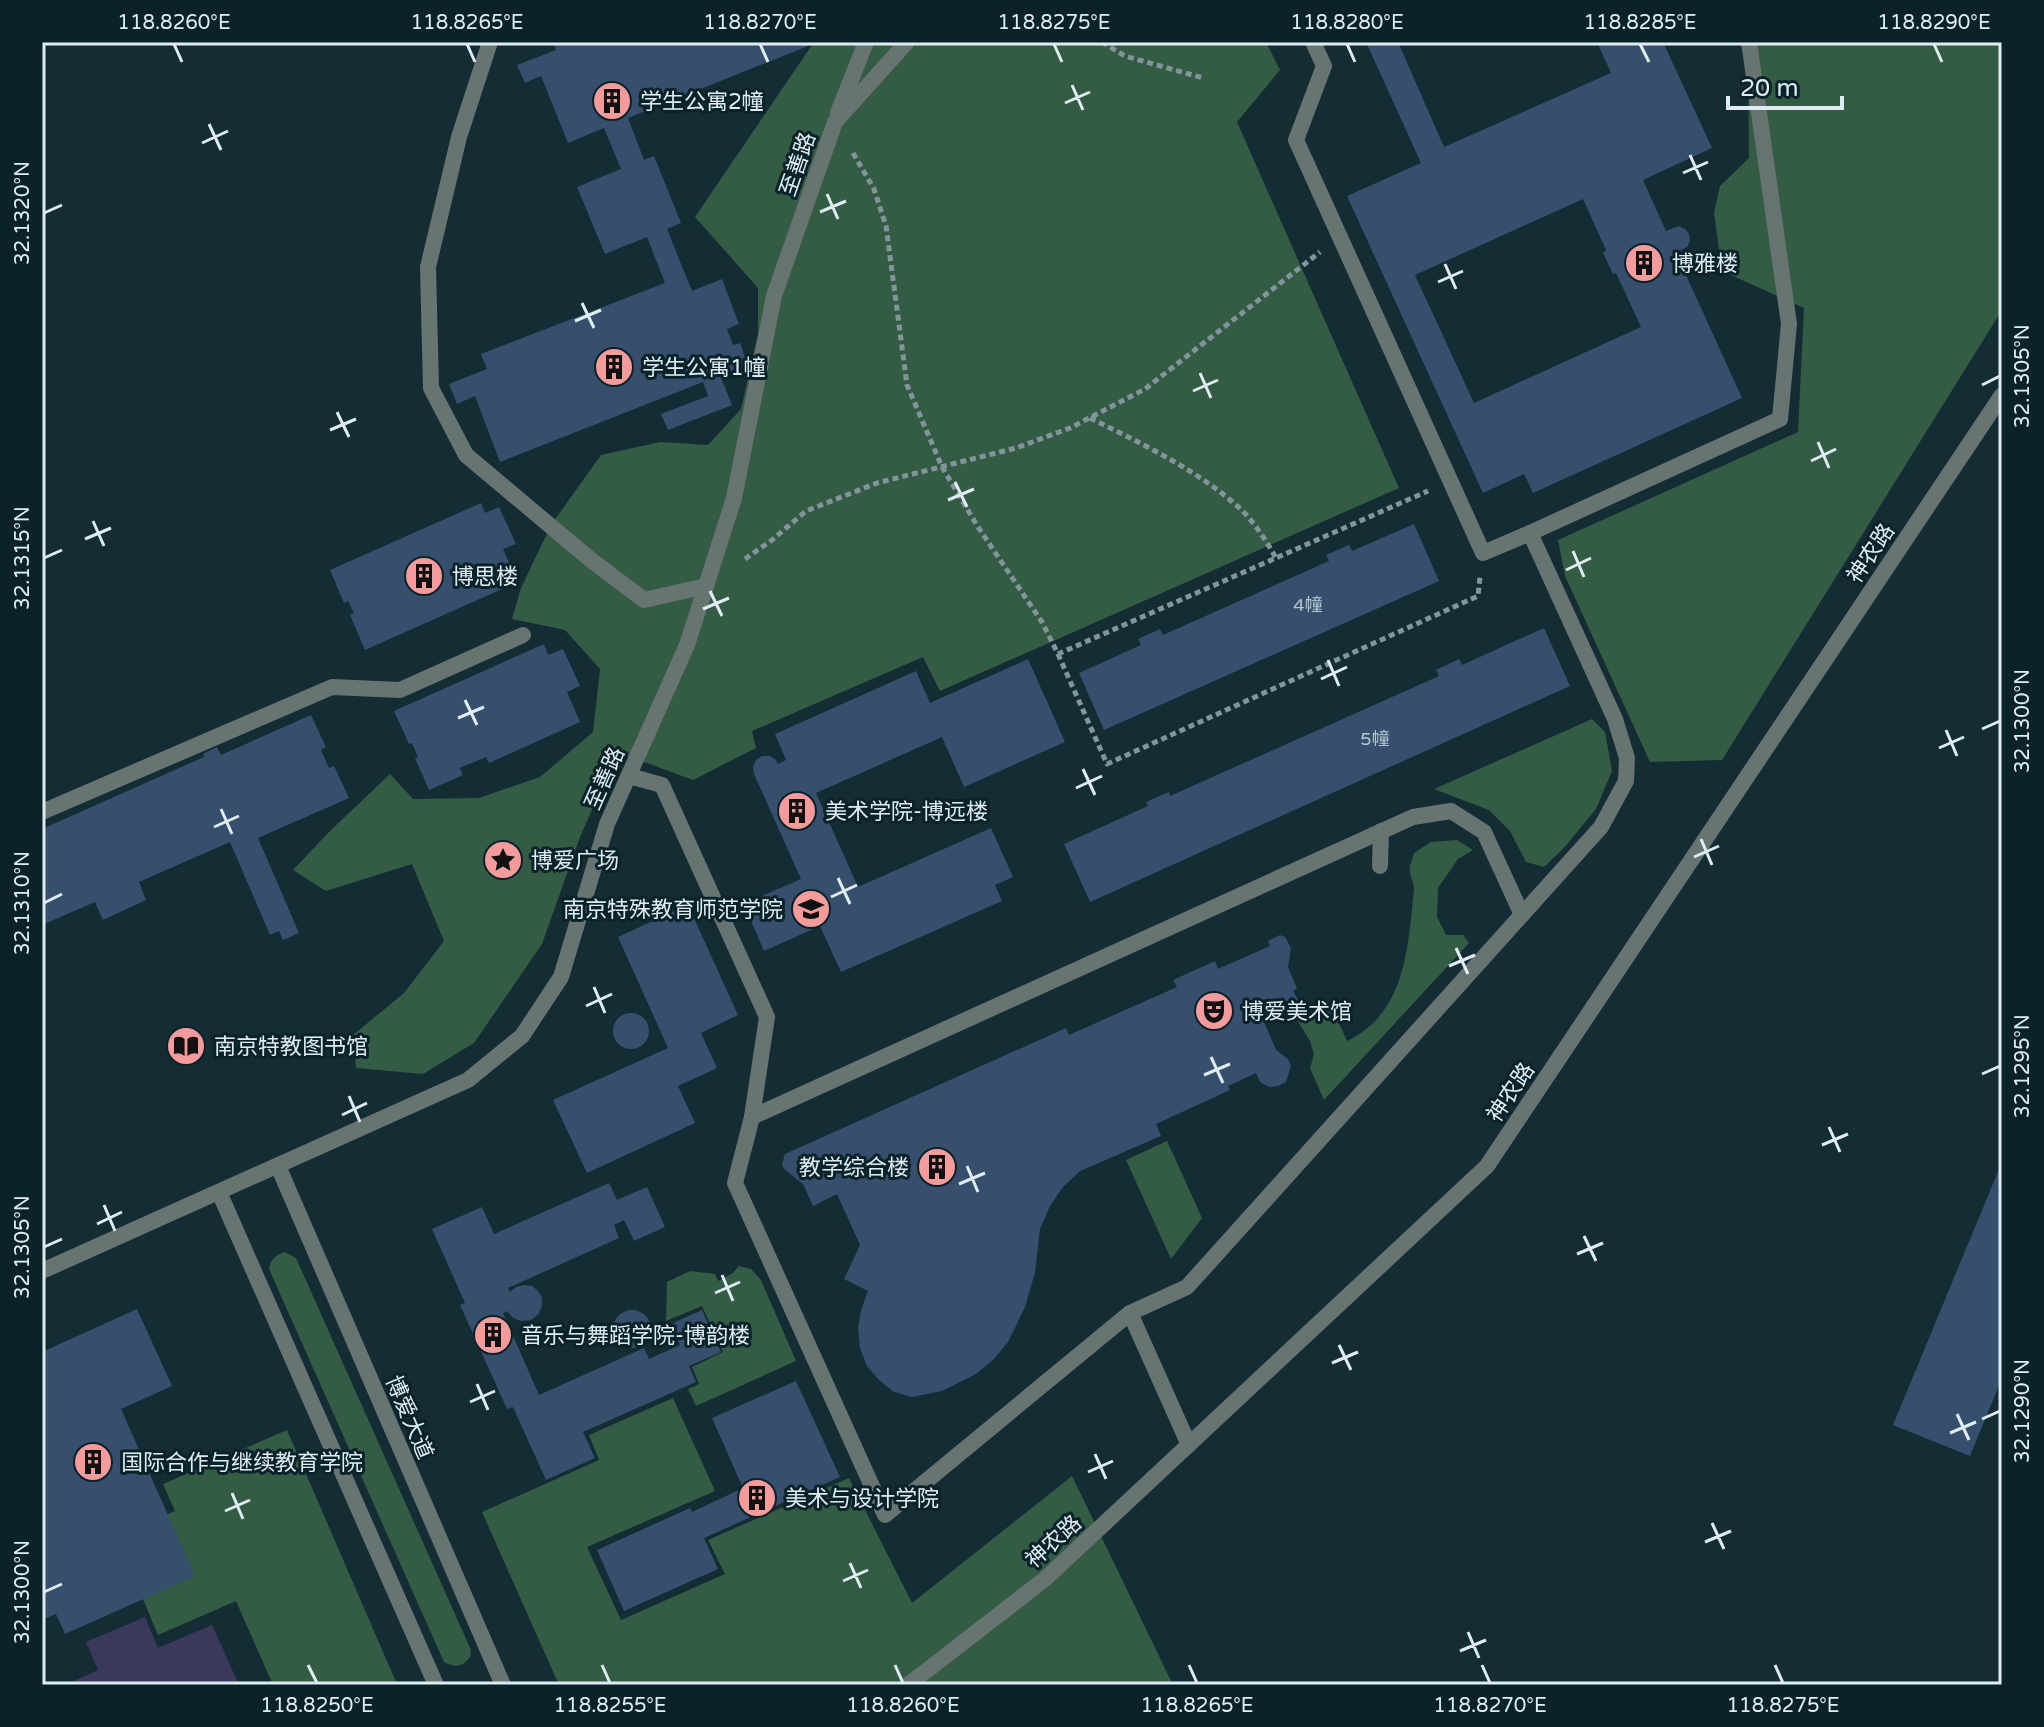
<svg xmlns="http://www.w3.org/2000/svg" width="2044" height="1727" font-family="'Varela Round','Noto Sans SC',sans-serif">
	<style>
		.green { fill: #345b44 }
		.water { fill: #3a395b }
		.building { fill: #354f6c; fill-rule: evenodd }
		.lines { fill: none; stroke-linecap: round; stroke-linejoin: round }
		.path { stroke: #82959b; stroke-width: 5; stroke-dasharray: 6 4; stroke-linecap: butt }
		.service { stroke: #677472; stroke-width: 16 }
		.tertiary { stroke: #677472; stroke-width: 16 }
		.ticks { fill: none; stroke: #dfedf3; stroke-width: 3 }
		.labels { text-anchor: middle; stroke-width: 6; stroke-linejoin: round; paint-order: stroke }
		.number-label { font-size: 18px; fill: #b4c6d1 }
		.poi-label { font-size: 22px; fill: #dfedf3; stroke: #0a232a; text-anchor: start }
		.street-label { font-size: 22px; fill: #dfedf3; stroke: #0a232a }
		.neatline { fill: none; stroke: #dfedf3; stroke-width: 3 }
		.ticks-label { font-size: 20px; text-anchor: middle; fill: #dfedf3 }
	</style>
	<rect width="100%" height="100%" fill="#142d34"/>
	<g class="green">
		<path d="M814,42h452l14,28 -43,52 162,366 -459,203 -17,-34 -171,74 4,17 -63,32 -76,-28 -37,85 -38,107 -68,99 -51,31 -67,-6 -3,-33 51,-42 40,-52 -32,-77 -86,27 -33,-21 37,-39 60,-57 23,25 66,-1 61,-21 53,-45 7,-63 -35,-39 -53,-11 9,-31 30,-63 50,-70 59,-13 48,3 33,-36 17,-75v-46l-63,-71z"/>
		<path d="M1748,42h254v268l-280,450 -72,2 -85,-186 -7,-36 240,-108 6,-124 -82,-37 -8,-58 6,-27 29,-28z"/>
		<path d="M1592,719l13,13 7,39 -16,38 -32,39 -20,19 -18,-5 -16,-31 -21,-21 -55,-21z"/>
		<path d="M1457,840l16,10 -15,9 -20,29 -1,29 9,18h17l6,8 -145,157 -14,-32 4,-14 -4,-13 -14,-23 34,-15 17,38c59,-28 61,-94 67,-152 0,-7 -4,-11 -4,-18 -1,-5 3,-13 4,-18l17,-11z"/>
		<path d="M1167,1141l35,77 -31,41 -45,-99z"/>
		<path d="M285,1252l11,6 175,392 -1,7c-7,10 -15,11 -26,5l-175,-393c2,-10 6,-14 16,-17z"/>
		<path d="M739,1266l12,3 10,11 35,81 -100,45 -8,-17 11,-5 -7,-17 31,-15 -21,-46 -36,15 1,-39 23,-11 25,3 3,7 15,-8z"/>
		<path d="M673,1398l42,93 -128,56 34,73 104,-46 -17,-34 141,-62 63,125 160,-127 101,209h-614l-77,-173 117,-52 -10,-25z"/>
		<path d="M287,1430l109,252 -7,3h-116l-37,-84 -78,34 -15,-36 25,-85 7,-3 -12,-27z"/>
	</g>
	<path class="water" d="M145,1617l13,31 54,-23 27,60h-174l33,-15 -12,-28z"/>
	<g class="building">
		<path d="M553,42h265l-190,76 16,42 10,-4 27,67 -14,6 25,62 30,-12 17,45 -12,5 6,16 7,-2 8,22 -28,10 12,30 -64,25 -7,-16 47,-18 -5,-14 -203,80 -25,-66 -18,8 -8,-20 38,-15 -6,-15 184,-71 -18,-46 -42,17 -28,-67 44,-18 -17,-41 -36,15 -27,-67 -16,7 -8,-18 39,-15z"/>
		<path d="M1366,42h32l46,105 167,-74 -14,-31h66l49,106 -69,32 23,51 13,-5 6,3 4,5 1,7 -3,6 -11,6 66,145 -209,95 -9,-19 -41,19 -136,-297 74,-33zM1583,199l23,51 -3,3 10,21 3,-1 25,54 -167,76 -59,-128z"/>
		<path d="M481,503l4,10 14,-6 17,37 -13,5 15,33 -153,68 -15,-35 4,-2 -6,-12 -4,2 -14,-33z"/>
		<path d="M1414,524l25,57 -335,149 -25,-57 62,-28 -3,-6 22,-10 3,6 166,-74 -3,-6 23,-10 3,6z"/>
		<path d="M1544,628l26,58 -480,216 -26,-58 84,-38 -2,-4 23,-10 1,4 269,-120 -3,-6 23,-11 3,6z"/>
		<path d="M544,644l4,11 15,-6 17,37 -13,6 13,30 -91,41 -3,-6 -26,11 3,7 -34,15 -14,-32 3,-1 -6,-14 -3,1 -15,-33z"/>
		<path d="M1028,659l37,83 -101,45 -22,-50 -126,56 42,94 133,-59 22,49 -18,8 7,16 -161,71 -21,-46 -56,25 -20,-47 57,-25 -47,-105 -1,-7 3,-7 6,-4h7l6,3 3,5 8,-4 -11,-26 141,-63 14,32z"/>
		<path d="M311,715l15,32 -5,3 8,18 5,-2 15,32 -91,40 41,95 -16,7 -4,-9 -9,4 -40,-93 -91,40 7,18 -43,20 -8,-18 -53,23v-96l162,-72 -1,-3 14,-7 4,8z"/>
		<path d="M688,905l50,110 -37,18 16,35 -39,18 17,37 -108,50 -34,-73 115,-52 -50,-111z"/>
		<path d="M1280,935l5,2 6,11 -3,19 9,22 -4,2 6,11 4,-2 3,6 -12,5 -2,-5 -24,10 2,6 -5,2 11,26 12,9 3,7 -5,16 -8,4 -9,1 -9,-5 -4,-9 -28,13 2,4 -74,34 5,12 -81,35 -17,16 -13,19 -10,23 -5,44 -10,34 -17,35 -14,17 -18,15 -34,17 -30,6 -18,-5 -15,-12 -12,-14 -7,-18 -2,-20 3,-18 7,-19 -24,-12 16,-34 -23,-51 -24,12 -10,-22 -19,-15 -2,-5 3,-10 281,-126 3,7 108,-48 -4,-7 42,-19 3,8 52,-23 -2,-5z"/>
		<circle cx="631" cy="1031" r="18"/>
		<path d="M2002,1162v216l-32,78 -77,-31z"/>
		<path d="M609,1183l8,17 30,-13 18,40 -31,14 -10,-21 -10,5 5,13 -111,50 2,4 6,-5 8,-2 8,1 6,5 4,7v8l-4,9 -7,5 -10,1 -8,-3 -6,-7 -4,2 36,82 105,-47 5,11 31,-14 -9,-21 31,-14 19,42 -32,14 7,16 -113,50 12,26 -49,22 -33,-73 -6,2 -47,-104 5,-2 -33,-74 50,-22 12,27z"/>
		<path d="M137,1309l35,77 -51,23 74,167 -130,58 -9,-20 -14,6v-237l3,-2 -3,-7v-22z"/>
		<circle cx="632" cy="1329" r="19"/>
		<path d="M796,1381l44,96 -136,61 14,31 -94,42 -27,-61 93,-42 2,4 51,-24 -31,-70z"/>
	</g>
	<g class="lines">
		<g class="path">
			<path d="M1102,42l23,14 78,22"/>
			<path d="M853,153l21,36 12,37 21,159 35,82 36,60 64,95 16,32 370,-163"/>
			<path d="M1090,418c50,25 102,49 145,86 17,14 30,35 41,54"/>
			<path d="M745,559l27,-19 34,-29 71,-28 139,-35 54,-20 75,-39 175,-137"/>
			<path d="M1058,654l49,110 371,-168 2,-19"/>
		</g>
		<g class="service">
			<path d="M490,42l-31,95 -31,130 3,121 35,67 125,105 53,40 62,-14"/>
			<path d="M838,113l28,-71"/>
			<path d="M1530,533l250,-114 9,-95 -40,-282"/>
			<path d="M629,776l33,9 105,232 -15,100"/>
			<path d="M42,812l290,-125 68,3 123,-55"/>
			<path d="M1380,866l1,-35"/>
			<path d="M278,1166l225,519"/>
			<path d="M219,1192l217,493"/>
			<path d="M42,1271l426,-191 54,-44 39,-59 46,-153 80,-179 19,-59 28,-88 40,-202 61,-174 72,-80"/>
			<path d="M1130,1313l-245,202 -150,-332 17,-66 661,-300 38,-6 33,21 38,83"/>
			<path d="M1189,1445l-59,-132 57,-26 414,-460 25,-46 1,-23 -12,-39 -85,-186 -47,20 -187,-413 28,-74 -11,-24"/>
		</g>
		<path class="tertiary" d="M908,1685l137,-106 442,-413 515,-771"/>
	</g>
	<path class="ticks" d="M174,44l8,18M467,44l8,18M760,44l8,18M1054,44l8,18M1347,44l8,18M1640,44l9,18M1934,44l8,18M1072,85l11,25M1065,103l25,-11M209,124l12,26M202,143l26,-12M1690,155l11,25M1683,173l25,-11M827,194l11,25M820,212l26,-11M44,213l18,-8M1445,264l11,25M1438,282l25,-11M582,303l12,25M575,321l26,-11M1200,373l11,25M1982,385l18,-9M1193,391l25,-11M337,412l12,25M330,430l26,-11M1818,442l11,26M1811,461l25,-12M955,482l12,25M948,500l26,-11M93,521l11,25M85,539l26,-11M1573,551l11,26M44,558l18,-8M1566,570l25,-12M710,591l12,25M703,609l26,-11M1328,660l11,26M1321,679l26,-12M465,700l12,25M458,718l26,-11M1982,729l18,-8M1946,730l11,26M1939,748l25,-11M1083,769l12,26M1076,788l26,-12M221,809l11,25M214,827l25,-11M1701,839l11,26M1694,857l25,-11M838,878l12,26M831,897l26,-12M44,903l18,-9M1456,948l12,26M1449,966l26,-11M594,987l11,26M586,1006l26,-12M1211,1057l12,26M1982,1074l18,-8M1204,1075l26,-11M349,1096l11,26M342,1115l25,-12M1829,1127l11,25M1822,1145l26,-11M967,1166l11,26M959,1184l26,-11M104,1205l11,26M97,1224l25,-12M1584,1236l12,25M44,1247l18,-8M1577,1254l26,-11M722,1275l11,26M715,1293l25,-11M1339,1345l12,25M1332,1363l26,-11M477,1384l11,26M470,1402l25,-11M1957,1414l12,26M1982,1419l18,-8M1950,1433l26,-11M1095,1454l11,25M1088,1472l25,-11M232,1493l11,26M225,1511l25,-11M1712,1523l12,26M1705,1542l26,-11M850,1563l11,25M843,1581l25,-11M44,1592l18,-8M1468,1632l11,26M1460,1651l26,-11M308,1665l9,18M602,1665l8,18M895,1665l8,18M1189,1665l8,18M1482,1665l8,18M1775,1665l8,18"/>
	<defs>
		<symbol id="building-disc" viewBox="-11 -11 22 22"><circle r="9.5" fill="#f59b9c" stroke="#0a232a"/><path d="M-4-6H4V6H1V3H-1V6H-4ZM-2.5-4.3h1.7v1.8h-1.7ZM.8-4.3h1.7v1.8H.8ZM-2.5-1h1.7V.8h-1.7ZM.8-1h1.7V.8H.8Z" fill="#111"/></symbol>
		<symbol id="sight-disc" viewBox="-11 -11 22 22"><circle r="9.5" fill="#f59b9c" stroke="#0a232a"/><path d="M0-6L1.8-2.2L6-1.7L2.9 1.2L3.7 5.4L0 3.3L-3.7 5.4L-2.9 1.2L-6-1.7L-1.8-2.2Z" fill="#111"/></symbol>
		<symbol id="university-disc" viewBox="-11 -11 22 22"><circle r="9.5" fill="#f59b9c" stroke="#0a232a"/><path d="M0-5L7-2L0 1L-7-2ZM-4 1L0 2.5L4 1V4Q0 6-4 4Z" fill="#111"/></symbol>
		<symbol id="theatre-disc" viewBox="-11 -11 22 22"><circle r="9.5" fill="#f59b9c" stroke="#0a232a"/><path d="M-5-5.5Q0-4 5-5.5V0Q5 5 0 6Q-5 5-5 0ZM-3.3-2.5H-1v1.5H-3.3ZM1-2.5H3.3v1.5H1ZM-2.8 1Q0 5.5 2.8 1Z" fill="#111"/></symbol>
		<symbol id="library-disc" viewBox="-11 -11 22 22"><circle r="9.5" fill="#f59b9c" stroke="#0a232a"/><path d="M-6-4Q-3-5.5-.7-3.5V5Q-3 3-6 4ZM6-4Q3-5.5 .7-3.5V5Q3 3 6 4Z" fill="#111"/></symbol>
	</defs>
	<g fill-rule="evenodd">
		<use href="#building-disc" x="590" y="79" width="44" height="44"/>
		<use href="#building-disc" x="1622" y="241" width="44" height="44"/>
		<use href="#building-disc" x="592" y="345" width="44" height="44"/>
		<use href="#building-disc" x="402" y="554" width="44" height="44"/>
		<use href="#building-disc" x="775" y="789" width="44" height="44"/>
		<use href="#sight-disc" x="481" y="838" width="44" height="44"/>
		<use href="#university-disc" x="789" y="887" width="44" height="44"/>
		<use href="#theatre-disc" x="1192" y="989" width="44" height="44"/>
		<use href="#library-disc" x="164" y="1024" width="44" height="44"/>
		<use href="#building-disc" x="915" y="1145" width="44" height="44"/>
		<use href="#building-disc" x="471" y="1313" width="44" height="44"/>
		<use href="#building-disc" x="71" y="1440" width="44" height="44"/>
		<use href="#building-disc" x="735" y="1476" width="44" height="44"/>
	</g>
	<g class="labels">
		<g class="number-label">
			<text x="1308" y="611">4幢</text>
			<text x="1375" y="745">5幢</text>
		</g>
		<g class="poi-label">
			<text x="640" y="109">学生公寓2幢</text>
			<text x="1672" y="271">博雅楼</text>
			<text x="642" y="375">学生公寓1幢</text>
			<text x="452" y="584">博思楼</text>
			<text x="825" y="819">美术学院-博远楼</text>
			<text x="531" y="868">博爱广场</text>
			<text x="783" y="917" text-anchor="end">南京特殊教育师范学院</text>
			<text x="1242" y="1019">博爱美术馆</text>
			<text x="214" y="1054">南京特教图书馆</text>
			<text x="909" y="1175" text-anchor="end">教学综合楼</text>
			<text x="521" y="1343">音乐与舞蹈学院-博韵楼</text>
			<text x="121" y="1470">国际合作与继续教育学院</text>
			<text x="785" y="1506">美术与设计学院</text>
		</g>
		<g class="street-label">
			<text transform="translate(797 164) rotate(-71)" y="8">至善路</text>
			<text transform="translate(1870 553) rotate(-56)" y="8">神农路</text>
			<text transform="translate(604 778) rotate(-66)" y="8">至善路</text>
			<text transform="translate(1510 1092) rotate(-56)" y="8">神农路</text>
			<text transform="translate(410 1417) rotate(67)" y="8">博爱大道</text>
			<text transform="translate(1053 1541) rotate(-42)" y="8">神农路</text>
		</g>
	</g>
	<rect width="2044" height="1727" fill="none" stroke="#0a232a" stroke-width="88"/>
	<path d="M1728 96v12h114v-12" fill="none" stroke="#dfedf3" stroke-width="4"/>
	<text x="1740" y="96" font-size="24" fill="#dfedf3" stroke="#0a232a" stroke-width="6" paint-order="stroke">20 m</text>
	<rect x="44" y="44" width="1956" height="1639" class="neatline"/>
	<g class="ticks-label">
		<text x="174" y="29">118.8260°E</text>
		<text x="467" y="29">118.8265°E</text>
		<text x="760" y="29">118.8270°E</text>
		<text x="1054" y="29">118.8275°E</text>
		<text x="1347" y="29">118.8280°E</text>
		<text x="1640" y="29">118.8285°E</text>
		<text x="1934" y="29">118.8290°E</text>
		<text transform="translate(22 213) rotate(-90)" y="7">32.1320°N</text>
		<text transform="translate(2022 376) rotate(-90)" y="7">32.1305°N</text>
		<text transform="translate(22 558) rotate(-90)" y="7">32.1315°N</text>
		<text transform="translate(2022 721) rotate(-90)" y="7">32.1300°N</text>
		<text transform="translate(22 903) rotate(-90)" y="7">32.1310°N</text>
		<text transform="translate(2022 1066) rotate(-90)" y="7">32.1295°N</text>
		<text transform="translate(22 1247) rotate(-90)" y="7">32.1305°N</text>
		<text transform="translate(2022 1411) rotate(-90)" y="7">32.1290°N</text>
		<text transform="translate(22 1592) rotate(-90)" y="7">32.1300°N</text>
		<text x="317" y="1712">118.8250°E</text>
		<text x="610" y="1712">118.8255°E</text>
		<text x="903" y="1712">118.8260°E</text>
		<text x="1197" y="1712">118.8265°E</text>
		<text x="1490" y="1712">118.8270°E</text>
		<text x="1783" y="1712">118.8275°E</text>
	</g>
</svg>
